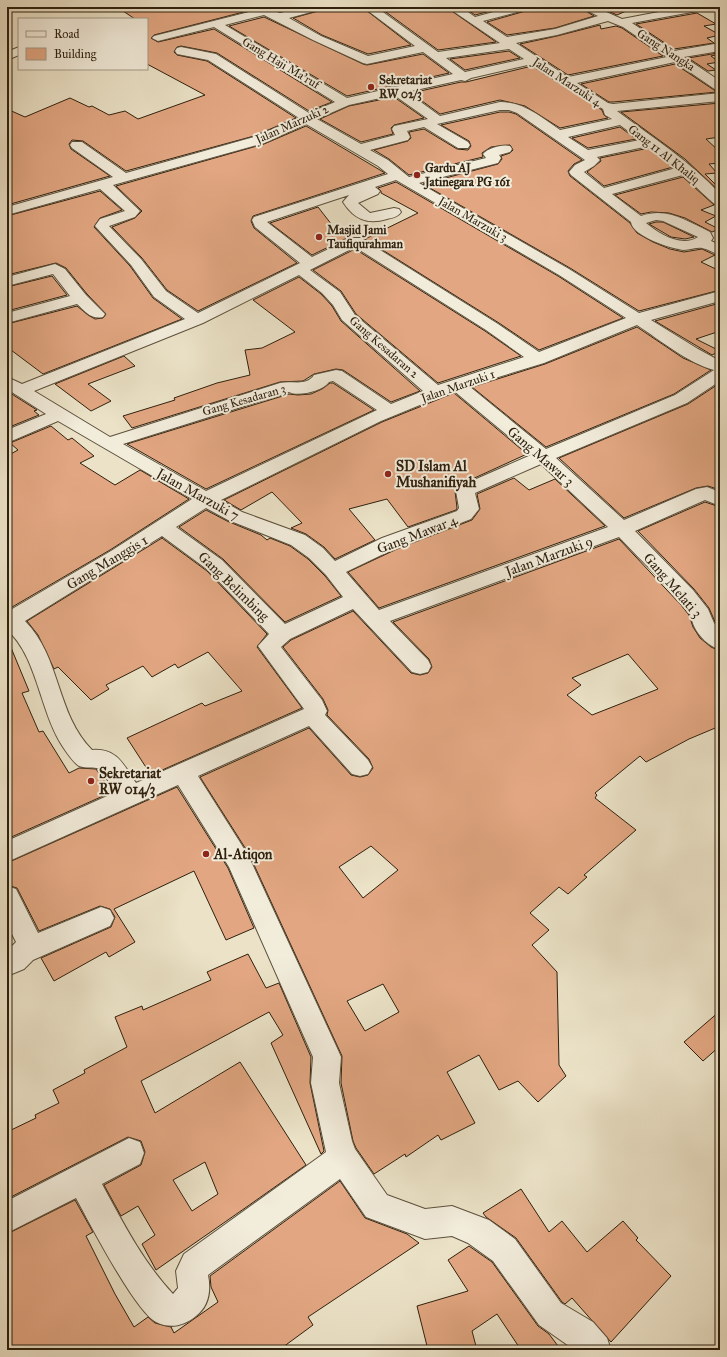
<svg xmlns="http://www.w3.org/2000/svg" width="727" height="1357" font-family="'IM FELL Great Primer',serif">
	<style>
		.building { fill: #e2a782; stroke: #2e200e; fill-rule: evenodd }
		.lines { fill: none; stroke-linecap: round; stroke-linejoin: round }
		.minor-casing { stroke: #5d503c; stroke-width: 2 }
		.minor { fill: #f2ecdb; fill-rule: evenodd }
		.poi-dot { fill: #8f2418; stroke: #f2ecdb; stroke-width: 1.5 }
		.labels { text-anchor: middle; stroke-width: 4; stroke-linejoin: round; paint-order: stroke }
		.far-street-label { font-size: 12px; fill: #2e200e; stroke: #f2ecdb }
		.far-poi-label { font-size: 12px; font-weight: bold; fill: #2e200e; stroke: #f2ecdb; text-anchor: start }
		.street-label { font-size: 14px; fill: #2e200e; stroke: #f2ecdb }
		.poi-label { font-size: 14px; font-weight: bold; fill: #2e200e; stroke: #f2ecdb; text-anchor: start }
	</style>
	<rect width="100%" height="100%" fill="#ebe2c7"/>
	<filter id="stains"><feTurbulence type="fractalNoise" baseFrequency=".005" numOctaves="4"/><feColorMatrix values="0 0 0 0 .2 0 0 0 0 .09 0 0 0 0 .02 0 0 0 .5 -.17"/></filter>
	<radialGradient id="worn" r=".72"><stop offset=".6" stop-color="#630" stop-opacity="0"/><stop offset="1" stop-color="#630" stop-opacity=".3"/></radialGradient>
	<g class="building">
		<path d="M117,7h146l-109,28 -3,3 7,4 56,-13 118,73 -23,9 -92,-58 -36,-7 -4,1 -3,5 3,3 30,6 89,57 -42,18 -128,35 -43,-30 -11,-1 -3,4 2,5 39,27 -103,29v-96l18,8 45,-19 19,9 3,-1 17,9 16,-4 13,8 67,-24 -58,-31v-45h-12z"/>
		<path d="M267,7h32l-19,4z"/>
		<path d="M326,7h36l49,38 -43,9 -46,-19 -29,-17 29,-8z"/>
		<path d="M379,7h67l50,35 -58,8z"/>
		<path d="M464,7h42l-31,8z"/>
		<path d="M532,7h47l15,9 -39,12 -48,7 -20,-13 42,-12z"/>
		<path d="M599,7h36l-18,8z"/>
		<path d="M697,13l19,11 -12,2 16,9 -13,3 7,5 -40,6 -38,-25z"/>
		<path d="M264,17l99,47 4,1 56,-11 26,19 -102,23 -118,-70z"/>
		<path d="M600,25l1,4 15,-3 6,2 41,28 -95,19 -48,-31 37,-8z"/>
		<path d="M509,51l11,7 -55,12 -15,-11z"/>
		<path d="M718,53l2,1 -9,2 8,6 -12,2 9,6 -8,1 -20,-13z"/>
		<path d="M675,64l42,28 -104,10h-4l-28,-18z"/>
		<path d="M532,66l70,44 2,5 4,3 -48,10 -35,-22 -25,-6 -60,14 -29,-21 50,-11h5z"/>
		<path d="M394,97l30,21 -30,7 -3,3 2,6 -32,8 -41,-23 29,-13z"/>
		<path d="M720,103v34l-14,2 14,13v11l-11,1 8,9 -12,1 15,15v3l-35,-33 -64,-47z"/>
		<path d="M500,112h9l7,2 66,46 -8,4 -6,7 2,5 60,47 7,10 16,9 17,7 14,3 18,-3 13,6 -14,7 19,9v19l-81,21 -69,-43 -147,-84 75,-20 4,-5 -1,-3 9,-3 3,-3 -3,-5 -19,2 -9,6 1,4 -74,18 -20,-16 -15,-9 34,-9 3,-3 -2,-6 15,-3 33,20 11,1 3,-4 -2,-5 -28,-16z"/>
		<path d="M306,126l79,47 -132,43 -2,5 3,7 43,35 -99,48 -31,-21 -25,-32 -30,-31 23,-9 7,-7 -26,-25 148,-42z"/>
		<path d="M620,127l16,12 -48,9 -16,-10z"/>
		<path d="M649,148l24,19 -69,19 -17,-14 14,-11 -1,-3z"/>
		<path d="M683,177l31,28 -13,5 15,6 -11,6 14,7 -7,3 -27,-14 -16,-5 -18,-1 -10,2 -26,-19z"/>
		<path d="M396,182l162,94 65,42 -84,32 -40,-27 -134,-84 53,-26 -37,-20v-2l-3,-3z"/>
		<path d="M100,191l22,19 -22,8 -6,9 36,39 23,32 29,21 -139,55 -36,-27v-23l70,-18 11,9 7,4 8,-1 3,-4 -19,-20 -21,-26 -10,-5 -49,12v-59z"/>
		<path d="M318,207l21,27 7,-1 3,4 -37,18 -42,-32z"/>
		<path d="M656,222h7l31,15 -9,2 -14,-2 -22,-13z"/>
		<path d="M355,249l130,82 36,25 -83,27 -82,-69 -15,-23 -28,-21z"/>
		<path d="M52,276l15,19 -60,16v-24z"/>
		<path d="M299,277l22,17 11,12 9,15 79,70 -29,11 -48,-32 -7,-1 -22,5 -11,7 -23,1 -148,46 -9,-12 52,-16 -1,-2 43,-15 33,-8 -5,-25 17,-2 33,-16 -42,-32z"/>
		<path d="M720,303v28l-24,8 24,12 -8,4 -57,-34z"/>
		<path d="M637,327l46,31 28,12 -37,24 -128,53 -74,-60 73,-23z"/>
		<path d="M124,356l11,10 -47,18 23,17 -20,10 -36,-27z"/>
		<path d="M330,383h3l41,27 -168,79 -79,-45 162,-50 9,1 13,-1 11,-5z"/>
		<path d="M720,383v107l-12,-4 -12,2 -72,30 -65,-60 129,-54z"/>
		<path d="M7,391l30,19 -3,1 5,4 -32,13z"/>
		<path d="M454,393l73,61 -70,32 -2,5 2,17 -1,2 -48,17 -21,-28 -38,10 26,31 -40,19 -11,-12 -18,-13 -15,-6 11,-5 -30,-31 -31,18 -17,-10 158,-78z"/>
		<path d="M51,426l17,14 4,-2 22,18 -14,7 35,22 25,-15 49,29 -79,51 -103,60v-154l11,-6 -8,-7z"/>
		<path d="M514,478l15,12 26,-11 50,47 -226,82 -31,-36 49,-23 75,-29 8,-11 -3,-15z"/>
		<path d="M705,502l15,5v121l-5,-6 -6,-14 -15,-19 -56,-58z"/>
		<path d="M206,510l21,11 34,14 6,5 3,-2 20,8 18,13 17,17 16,20 -56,26 -62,-63 -44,-32z"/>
		<path d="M162,538l45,33 60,63 -10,13 45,61 -151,67 -24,-37 75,-35 3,3 37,-15 -34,-39 -30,16 -3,-4 -23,13 -9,-11 -37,19 3,4 -18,11 -33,-33 -4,2 -16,-34 -11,-14z"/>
		<path d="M619,539l62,66 8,10 4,12 7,11 11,9 9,4v75l-31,13 -43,23 -6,-6 -45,37 2,2 -2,3 41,32 -52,45 3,2 -19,17 -9,-7 -29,26 19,17 -17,15 25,27 2,93 7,11 -28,26 -20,-21 -19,9 -20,-35 -32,17 28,51 -34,17 -3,-5 -32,22 -1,-3 -31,20 -18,-26 -3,-7 -12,-58 1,-27 -93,-202 -49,-77 109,-49 42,47 9,2 8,-2 5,-7 -4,-9 -42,-44 1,-5 -5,-11 -40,-52 8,-7 62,-29 58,62 9,2 8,-2 4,-6 -3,-8 -36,-37zM628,654l30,35 -66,26 -25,-20 14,-10 -9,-7zM371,846l27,24 -35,28 -24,-31zM383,984l16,28 -34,19 -18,-30z"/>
		<path d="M7,638l22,53 -7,2 17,39 4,-1 26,42 10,-5 17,1 16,23 -105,47z"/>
		<path d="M177,787l51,81 26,60 -28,12 -32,-69 -80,38 21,33 -26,15 -3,-5 -52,29 -13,-23 70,-31 4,-10 -5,-8 -10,-3 -61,25 -22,-43 -10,-3v-22z"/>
		<path d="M248,954l18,34 13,-5 32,74 -1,26 14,68 -3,3 -50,-111 12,-8 -14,-23 -128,69 14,32 85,-51 66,103 -58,41 -92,64 -14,-26 13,-9 -17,-29 -17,10 -17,-31 37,-20 4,-13 -4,-11 -13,-4 -121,62v-67l29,-14 -1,-3 24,-12 -6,-13 32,-17 -1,-3 43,-23 -12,-30 27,-11 1,4 68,-30 -4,-8zM205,1162l13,32 -26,17 -19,-31z"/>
		<path d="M720,1011v35l-17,15 -19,-19z"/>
		<path d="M340,1181l25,37 42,16 12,9 -111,74 5,8 -34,25h-272v-116l68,-34 18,32 -7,4 29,58 19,33 14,-10 7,6 16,4 3,6 44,-31 -7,-15 -1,-11z"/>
		<path d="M521,1189l28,43 13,-11 25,31 36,-31 15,17 -2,2 35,36 -60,66 -39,-44 -7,6 -3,-2 -46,-64 -30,-21 -3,-4z"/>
		<path d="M469,1246l23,16 46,64 11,8 12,16h-40l-24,-36 -25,17 5,19h-49l-11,-44 51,-15 -20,-31z"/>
	</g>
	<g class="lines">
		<defs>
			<g id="minor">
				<path d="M305,7h19l-2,2 -33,9 32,18 47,20 47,-10 -52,-39h13l62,45 62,-9 -53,-36h14l14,10 37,-10h19l-2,2 -46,12 24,16 48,-8 43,-13 -18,-9h15l27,12 63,-12h24l-6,3 -71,13 42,28 46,-8v8l-36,6 36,24v10l-4,-1 -41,-28 -98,21 31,20 5,1 107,-11v8l-103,10c35,26 74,51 103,83v13c-6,-1 -29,-26 -37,-32l-71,19 29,22c27,-9 45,5 69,16l3,6 -2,3 9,4v10c-6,-2 -12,-6 -18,-7 -5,-1 -12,2 -18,2 -12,-1 -52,-14 -53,-28l-60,-47 -2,-3 6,-7 10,-5 -68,-47 -8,-3h-9l-63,14 31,18 2,3 -2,3h-10l-34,-21 -17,4 3,6 -2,3 -38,10 18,10 21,17 77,-19 -3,-4c5,-6 19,-10 27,-8l2,3 -2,3 -11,3 2,3 -3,5 -79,20 150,86 70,44 81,-22v10l-69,19 47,29 22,12v20l-33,22 -131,55 68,62 72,-31 11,-2 13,5v14l-15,-6 -70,31 58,59 15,19 6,14 6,7v20c-11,-4 -21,-13 -26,-24 -2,-4 -2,-8 -4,-12 -20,-28 -48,-52 -71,-77l-229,84 38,39 3,6 -3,6 -8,2 -8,-2 -59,-63 -63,30 -9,8 41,53 5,11 -2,4 43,45 4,7 -4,7 -8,2 -8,-2 -43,-48 -111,50 50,79 89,193 4,9 -2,26 13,58 3,8 32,46 38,14 27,-3 37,14 26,19 46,64 32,19 14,16 4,12h-38l-4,-4 -30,-21 -46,-64 -25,-18 -16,-7 -27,3 -59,-22 -26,-38 -132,96c3,15 1,31 -12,41 -12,10 -26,13 -40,6 -21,-11 -67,-100 -80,-124l-69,35v-32l122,-63 11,4 4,11 -4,11 -38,20c20,37 41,78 71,110l5,-6 -2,-17 8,-17 142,-102 -15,-69 2,-26 -84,-190 -51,-82 -171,77v-21l109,-49 -16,-23c-7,-3 -14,0 -21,-3 -6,-4 -12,-13 -16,-19 -23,-34 -26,-92 -56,-117v-18l104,-61 81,-52 -134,-78 -51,22v-13l39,-16 -39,-25v-12l15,7 163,-65 -31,-22 -23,-32 -36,-39 5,-7 25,-8 -25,-22 -93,26v-8l106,-30 -41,-29 -2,-3 2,-3h10l44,31 128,-36 45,-19 -91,-58 -31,-6 -2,-3 2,-3 4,-1 35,7 93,59 26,-11 -121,-75 -56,14 -6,-3 2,-2 111,-28 15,5zM264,15l49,25 50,23 4,1 56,-12 30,22 -106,24 -122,-73zM608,21l15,6 44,30 -99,20 -52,-34 41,-8zM509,49l15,10 -59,13 -19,-14zM532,64l71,45 2,6 7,4 -52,11c-19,-13 -36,-28 -60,-28l-60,14 -33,-24 54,-12 4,1 6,-3zM394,95l34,24 -34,7 -2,3 3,6 -34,9 -44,-25 32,-14zM306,124l72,42 10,8 -134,43 -2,3 3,7 45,36 -102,50 -32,-22 -25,-32 -32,-33 26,-9 5,-6 -27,-26 151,-42zM620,125l20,15 -52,10 -20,-13zM649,146l27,22 -72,20 -20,-16 10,-6 6,-6 -3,-3zM396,180l163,95 67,43 -87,34 -41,-28 -137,-86h-10l-39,19 -45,-35 82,-27 -6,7c11,17 24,23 44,17 5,-1 11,-2 14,-7l-2,-3 -5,-1 -24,5 -12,-10 20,-9 2,-3 -5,-4zM656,220l7,1 35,16c-16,11 -39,-3 -52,-14zM355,247l131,83 38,27 -86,28 -83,-70 -15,-23 -30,-22zM299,275l23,18 11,12 9,15 81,71 -32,13 -49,-33 -6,-1 -22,5c-8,12 -22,5 -34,8l-170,54 -76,-46 169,-68zM637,325c23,15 51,38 77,45l-39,25 -129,54 -77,-63 75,-23zM333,381l44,29 -171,81 -83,-47 166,-52c9,5 34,-1 40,-10zM454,391l77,64 -73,32 -2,4 3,17 -2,3 -75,27 -47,23 -12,-13 -18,-13 -63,-23 -21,-12 160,-79zM541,464l67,63 -229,83 -33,-38 50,-24 75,-29 8,-10 -4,-16zM206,508l22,12 63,25 18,13 17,17 17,22 -58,27 -63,-64 -46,-33zM162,536l46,34 61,64 -11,12 46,63 -168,74c-13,-19 -19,-35 -44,-33 -36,-36 -31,-93 -67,-129z"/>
				<path d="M19,47v8l-12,5v-8z"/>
				<path d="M55,264l10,5 21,26 19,19 -2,3c-12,3 -18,-6 -26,-13l-70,19v-10l63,-17 -17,-22 -46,12v-9z"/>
				<path d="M7,886l9,3 22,44 63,-26 9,3 4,8 -4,8 -77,34 -9,9 -17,7v-25l9,-9 -9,-18z"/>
			</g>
		</defs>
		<use href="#minor" class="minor-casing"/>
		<use href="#minor" class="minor"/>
	</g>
	<g class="poi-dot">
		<circle cx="371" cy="87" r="4"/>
		<circle cx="417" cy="175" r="4"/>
		<circle cx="319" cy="237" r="4"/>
		<circle cx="388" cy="474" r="4"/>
		<circle cx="91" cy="781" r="4"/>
		<circle cx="206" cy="854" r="4"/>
	</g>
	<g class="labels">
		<g class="far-street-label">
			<text transform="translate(666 50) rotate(33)" y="4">Gang Nangka</text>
			<text transform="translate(281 63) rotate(31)" y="4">Gang Haji Ma'ruf</text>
			<text transform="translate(567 82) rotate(33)" y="4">Jalan Marzuki 4</text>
			<text transform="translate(292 124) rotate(-24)" y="4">Jalan Marzuki 2</text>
			<text transform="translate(664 154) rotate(38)" y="4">Gang 11 Al Khaliq</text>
			<text transform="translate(473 219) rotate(30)" y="4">Jalan Marzuki 3</text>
			<text transform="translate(384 347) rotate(41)" y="4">Gang Kesadaran 2</text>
			<text transform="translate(458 386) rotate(-19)" y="4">Jalan Marzuki 1</text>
			<text transform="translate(244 400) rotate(-16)" y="4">Gang Kesadaran 3</text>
		</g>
		<g class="far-poi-label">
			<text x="379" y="84">Sekretariat<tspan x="379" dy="14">RW 02/3</tspan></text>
			<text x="425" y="172">Gardu AJ<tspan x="425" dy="14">Jatinegara PG 161</tspan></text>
			<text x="327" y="234">Masjid Jami<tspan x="327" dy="14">Taufiqurahman</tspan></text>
		</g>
		<g class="street-label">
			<text transform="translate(541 456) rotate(41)" y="5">Gang Mawar 3</text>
			<text transform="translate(198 494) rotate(29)" y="5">Jalan Marzuki 7</text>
			<text transform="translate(417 534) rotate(-21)" y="5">Gang Mawar 4</text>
			<text transform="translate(549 556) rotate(-20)" y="5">Jalan Marzuki 9</text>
			<text transform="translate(107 562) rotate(-31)" y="5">Gang Manggis 1</text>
			<text transform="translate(673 585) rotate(49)" y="5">Gang Melati 3</text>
			<text transform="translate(234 586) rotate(44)" y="5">Gang Belimbing</text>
		</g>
		<g class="poi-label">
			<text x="396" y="471">SD Islam Al<tspan x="396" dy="16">Mushanifiyah</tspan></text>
			<text x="99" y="778">Sekretariat<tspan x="99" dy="16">RW 014/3</tspan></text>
			<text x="214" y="859">Al-Atiqon</text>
		</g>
	</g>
	<rect width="727" height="1357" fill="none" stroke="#ebe2c7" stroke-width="24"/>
	<rect x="8" y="8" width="711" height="1341" fill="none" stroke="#2e200e" stroke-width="2"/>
	<rect x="12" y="12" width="703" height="1333" fill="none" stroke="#2e200e"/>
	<rect x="18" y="18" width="130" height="52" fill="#f2ecdb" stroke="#a49a89"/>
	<rect x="26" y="31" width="20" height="6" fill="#f2ecdb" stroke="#a49a89"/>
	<text x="54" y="38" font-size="12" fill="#2e200e">Road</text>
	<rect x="26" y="48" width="20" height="12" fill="#e2a782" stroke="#a49a89"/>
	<text x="54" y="58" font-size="12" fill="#2e200e">Building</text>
	<rect width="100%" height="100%" filter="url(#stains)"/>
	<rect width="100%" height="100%" fill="url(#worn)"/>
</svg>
